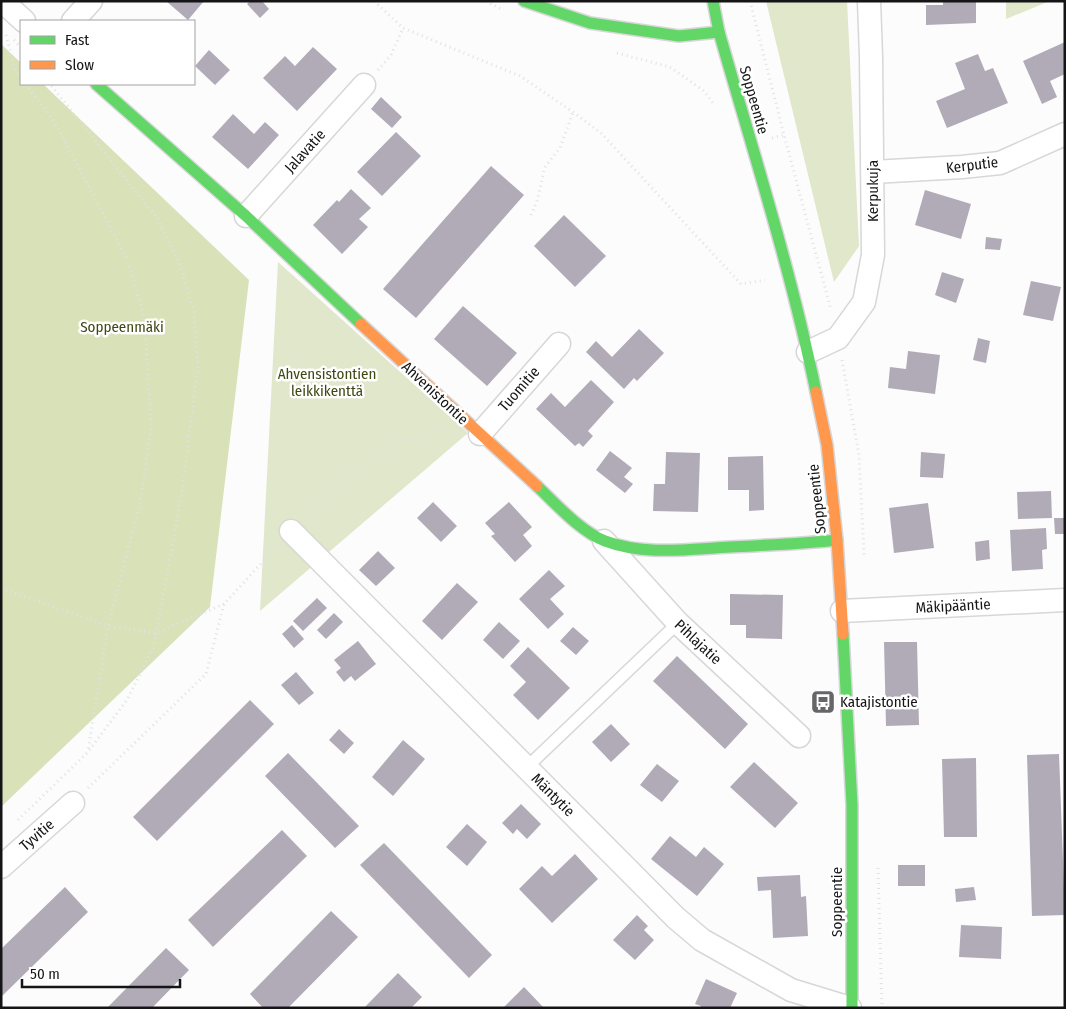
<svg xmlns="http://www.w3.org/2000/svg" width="1066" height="1009" font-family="'Fira Sans Condensed',sans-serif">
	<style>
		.green { fill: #e0e7ca }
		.forest { fill: #d9e1b9 }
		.building { fill: #b1abb7 }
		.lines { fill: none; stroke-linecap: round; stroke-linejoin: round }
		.lane-casing { stroke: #d7d7d8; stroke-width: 14 }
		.street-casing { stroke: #d7d7d8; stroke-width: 25 }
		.fast-casing { stroke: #d7d7d8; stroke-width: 14 }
		.slow-casing { stroke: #d7d7d8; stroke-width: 14 }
		.path { stroke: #e1e1e2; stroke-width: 3; stroke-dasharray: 1 4; stroke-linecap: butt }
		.lane { stroke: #fff; stroke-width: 11 }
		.street { stroke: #fff; stroke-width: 22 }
		.fast { stroke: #63d668; stroke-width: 11 }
		.slow { stroke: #ff974d; stroke-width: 11 }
		.labels { text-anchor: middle; stroke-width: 5; stroke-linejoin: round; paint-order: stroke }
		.street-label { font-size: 15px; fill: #151517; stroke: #fff }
		.park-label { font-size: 15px; fill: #404812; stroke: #fff }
		.poi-label { font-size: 15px; fill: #151517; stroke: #fff; text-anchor: start }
	</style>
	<rect width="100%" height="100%" fill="#fcfcfd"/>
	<g class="green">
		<path d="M766,1h81l12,245 -25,36z"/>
		<path d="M1006,1h44l-44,18z"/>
		<path d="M278,262l190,171 -208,178z"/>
	</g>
	<path class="forest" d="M1,44l20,19v21h22l206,196 -39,327 -209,200z"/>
	<g class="building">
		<path d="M166,1h38l-16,19z"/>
		<path d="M250,1h12l7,8 -9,9 -13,-14z"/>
		<path d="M943,1h33v22l-50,2v-20h17z"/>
		<path d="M1065,42v32l-15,7 7,16 -15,7 -19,-43z"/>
		<path d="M313,47l24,22 -40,42 -34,-33 22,-22 10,10z"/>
		<path d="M209,50l21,20 -15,15 -20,-19z"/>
		<path d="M978,54l7,17 8,-3 15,35 -61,25 -11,-27 29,-12 -10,-26z"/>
		<path d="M381,97l21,20 -10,11 -21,-19z"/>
		<path d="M233,114l21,20 11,-12 14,13 -31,34 -36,-32z"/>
		<path d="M396,132l25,24 -39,40 -25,-24z"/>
		<path d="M491,166l33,29 -108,123 -33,-29z"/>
		<path d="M351,189l20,19 -12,11 9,8 -26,27 -29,-29 24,-25 2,2z"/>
		<path d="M925,190l46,14 -10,35 -46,-14z"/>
		<path d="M564,215l42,41 -31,31 -41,-41z"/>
		<path d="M986,237l16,2 -2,11 -15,-1z"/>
		<path d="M942,272l22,7 -8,24 -21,-8z"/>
		<path d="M1031,281l30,6 -8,34 -30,-6z"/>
		<path d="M463,306l54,47 -30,33 -53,-47z"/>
		<path d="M639,329l25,24 -27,28 -3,-3 -10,11 -38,-37 10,-11 16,16z"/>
		<path d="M978,338l12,3 -4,22 -13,-3z"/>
		<path d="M908,351l32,4 -5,39 -47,-6 2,-21 16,2z"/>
		<path d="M591,380l23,22 -26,29 5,5 -10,11 -4,-4 -4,3 -39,-37 15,-16 14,14z"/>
		<path d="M610,451l22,17 -8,9 9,7 -8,9 -29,-23z"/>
		<path d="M666,452l34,1 -2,59 -45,-1 1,-27h11z"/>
		<path d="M921,452l24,2 -2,24 -23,-1z"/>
		<path d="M763,456l1,54 -15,1v-21h-21v-33z"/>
		<path d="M1051,491l1,27 -34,1 -1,-27z"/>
		<path d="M433,502l24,24 -16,16 -24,-24z"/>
		<path d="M509,502l23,25 -9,8 9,11 -17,16 -24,-26 4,-2 -10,-11z"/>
		<path d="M928,503l6,45 -40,5 -5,-45z"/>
		<path d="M1054,518h11v16h-10z"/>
		<path d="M1046,528l1,21 -5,1 1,19 -31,2 -2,-41z"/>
		<path d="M989,540l1,19 -14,2 -1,-19z"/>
		<path d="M378,551l17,17 -19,18 -17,-16z"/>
		<path d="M549,570l16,16 -15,13 14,15 -16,15 -29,-30z"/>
		<path d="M457,583l21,19 -36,38 -20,-19z"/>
		<path d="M730,594l53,1 -1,44 -36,-1v-13h-16z"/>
		<path d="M317,598l10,10 -24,23 -10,-10z"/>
		<path d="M334,613l9,9 -17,17 -9,-9z"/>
		<path d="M499,622l21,19 -17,18 -20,-19z"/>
		<path d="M292,625l12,14 -10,9 -12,-14z"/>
		<path d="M573,627l16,14 -13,14 -16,-14z"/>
		<path d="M358,641l18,23 -21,17 -4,-5 -7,6 -8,-10 5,-4 -7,-8z"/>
		<path d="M884,642h33l2,83 -33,1z"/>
		<path d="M528,647l42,41 -32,32 -25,-25 13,-13 -16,-16z"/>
		<path d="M677,656l71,68 -23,25 -72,-68z"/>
		<path d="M296,672l18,21 -15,12 -18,-20z"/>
		<path d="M250,700l24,24 -117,117 -24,-24z"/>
		<path d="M611,724l19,20 -19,18 -19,-20z"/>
		<path d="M339,729l15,14 -10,11 -15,-14z"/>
		<path d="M403,740l22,19 -32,37 -21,-19z"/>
		<path d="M288,753l71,73 -24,22 -70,-72z"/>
		<path d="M1059,754l6,161 -33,1 -5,-161z"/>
		<path d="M976,758l1,79h-33l-2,-78z"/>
		<path d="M754,762l44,41 -23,25 -45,-41z"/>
		<path d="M657,764l22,17 -17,21 -22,-17z"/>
		<path d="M521,804l20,20 -14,15 -10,-10 -4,5 -11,-11z"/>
		<path d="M467,824l20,18 -20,24 -21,-19z"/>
		<path d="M282,830l25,26 -94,91 -25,-27z"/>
		<path d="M670,836l26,21 8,-10 20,17 -27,32 -46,-37z"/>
		<path d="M384,843l108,112 -23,23 -109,-113z"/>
		<path d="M575,854l23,25 -46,44 -33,-34 23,-23 10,10z"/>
		<rect x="898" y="865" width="27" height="21"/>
		<path d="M800,875l1,22 5,-1 2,40 -35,2 -2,-48 -13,1 -1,-14z"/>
		<path d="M65,887l23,25 -87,85v-48z"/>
		<path d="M974,887l2,13 -20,2 -1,-13z"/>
		<path d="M331,911l27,26 -70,71h-25l-13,-14z"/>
		<path d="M637,915l11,11 -4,4 10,10 -19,20 -22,-20z"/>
		<path d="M961,925l41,2 -1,32 -42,-2z"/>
		<path d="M166,948l23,22 -37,38h-45z"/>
		<path d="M398,973l24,24 -11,11h-47z"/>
		<path d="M706,979l31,14 -7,15h-29v-2l-6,-2z"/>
		<path d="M524,987l20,21h-41z"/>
	</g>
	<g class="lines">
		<defs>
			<path id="lane" d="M526,768l152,-145"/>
			<g id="street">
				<path d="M2,1l22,20"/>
				<path d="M73,21l18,-20"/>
				<path d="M873,172l89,-5 38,-4 65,-29"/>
				<path d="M246,216l118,-131"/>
				<path d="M808,352l30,-14 26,-36 9,-47 -2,-198 -2,-56"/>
				<path d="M480,434l79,-90"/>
				<path d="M291,531l385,387 26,22 89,50 59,18"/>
				<path d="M604,541l74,82 121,113"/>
				<path d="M842,611l223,-11"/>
				<path d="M1,867l72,-64"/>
			</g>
			<g id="fast">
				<path d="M524,1l66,22 89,13 40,-4"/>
				<path d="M713,1l6,31c34,119 72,238 97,360"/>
				<path d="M96,84l150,132 115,108"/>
				<path d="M537,486c19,18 44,46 68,55 40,15 84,8 125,6 36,-2 72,-3 107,-7"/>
				<path d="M843,634l9,171v203"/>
			</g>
			<g id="slow">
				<path d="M361,324l176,162"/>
				<path d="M816,392l11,53 10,95 6,94"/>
			</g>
		</defs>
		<use href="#lane" class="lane-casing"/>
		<use href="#street" class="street-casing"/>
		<use href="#fast" class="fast-casing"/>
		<use href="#slow" class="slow-casing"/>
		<g class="path">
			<path d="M374,1l29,27 117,48 53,36 28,21 140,151 24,-4"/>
			<path d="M486,1l15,8"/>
			<path d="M750,1l34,134 47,175"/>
			<path d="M6,35l9,34 6,8"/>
			<path d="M14,40l7,8"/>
			<path d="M617,53l53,14 34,24 9,12"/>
			<path d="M378,70l13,-15 12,-27"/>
			<path d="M26,84l28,37 74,140 17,60 6,107 -11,77 -32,121 -20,125"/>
			<path d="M772,138l12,-3"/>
			<path d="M531,215l6,-14 8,-34 15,-19 13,-36"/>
			<path d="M842,360l17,95 5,100"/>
			<path d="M307,516l47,-43 44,-32 41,-13"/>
			<path d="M1,588l107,38 48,7 68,-29"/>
			<path d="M88,788l118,-114 18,-70 54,-59"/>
			<path d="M18,820l70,-68 39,-52 27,-54 27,-148 17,-131 -4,-55 -14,-48 -23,-46 -107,-134"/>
			<path d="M878,868l4,140"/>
		</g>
		<use href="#lane" class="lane"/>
		<use href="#street" class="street"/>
		<use href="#fast" class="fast"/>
		<use href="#slow" class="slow"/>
	</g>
	<defs>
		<symbol id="bus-square" viewBox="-11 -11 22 22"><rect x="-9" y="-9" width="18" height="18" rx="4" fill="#666668" stroke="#fff"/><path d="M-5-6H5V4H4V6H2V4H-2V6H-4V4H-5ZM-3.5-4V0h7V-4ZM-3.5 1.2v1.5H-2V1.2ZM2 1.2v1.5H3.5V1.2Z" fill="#fff"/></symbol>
	</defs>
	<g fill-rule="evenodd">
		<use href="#bus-square" x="809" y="688" width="28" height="28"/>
	</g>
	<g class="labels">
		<g class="street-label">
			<text transform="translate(754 100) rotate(74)" y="5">Soppeentie</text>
			<text transform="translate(305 151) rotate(-48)" y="5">Jalavatie</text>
			<text transform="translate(972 165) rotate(-7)" y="5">Kerputie</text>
			<text transform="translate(873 191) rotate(-90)" y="5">Kerpukuja</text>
			<text transform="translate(519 389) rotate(-49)" y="5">Tuomitie</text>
			<text transform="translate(435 393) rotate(43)" y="5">Ahvenistontie</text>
			<text transform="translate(817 499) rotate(-96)" y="5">Soppeentie</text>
			<text transform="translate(953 606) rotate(-3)" y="5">Mäkipääntie</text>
			<text transform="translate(698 642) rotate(43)" y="5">Pihlajatie</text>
			<text transform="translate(553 795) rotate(45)" y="5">Mäntytie</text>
			<text transform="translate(37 835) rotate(-41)" y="5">Tyvitie</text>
			<text transform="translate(837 902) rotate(-90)" y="5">Soppeentie</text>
		</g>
		<g class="park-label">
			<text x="122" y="332">Soppeenmäki</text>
			<text x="327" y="379">Ahvensistontien<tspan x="327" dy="17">leikkikenttä</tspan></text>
		</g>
		<g class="poi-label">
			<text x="840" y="707">Katajistontie</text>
		</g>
	</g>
	<rect width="1066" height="1009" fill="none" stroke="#151517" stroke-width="5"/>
	<rect x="20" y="20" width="175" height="65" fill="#ffffff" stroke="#a1a1a2"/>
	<rect x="30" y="36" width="25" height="8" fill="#63d668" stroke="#a1a1a2"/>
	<text x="65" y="45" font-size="15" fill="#151517">Fast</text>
	<rect x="30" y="61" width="25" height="8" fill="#ff974d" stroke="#a1a1a2"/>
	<text x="65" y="70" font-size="15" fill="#151517">Slow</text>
	<path d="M22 979v8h158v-8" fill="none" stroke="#151517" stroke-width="2.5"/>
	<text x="30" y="979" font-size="15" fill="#151517" stroke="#ffffff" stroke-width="4" paint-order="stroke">50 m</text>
</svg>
